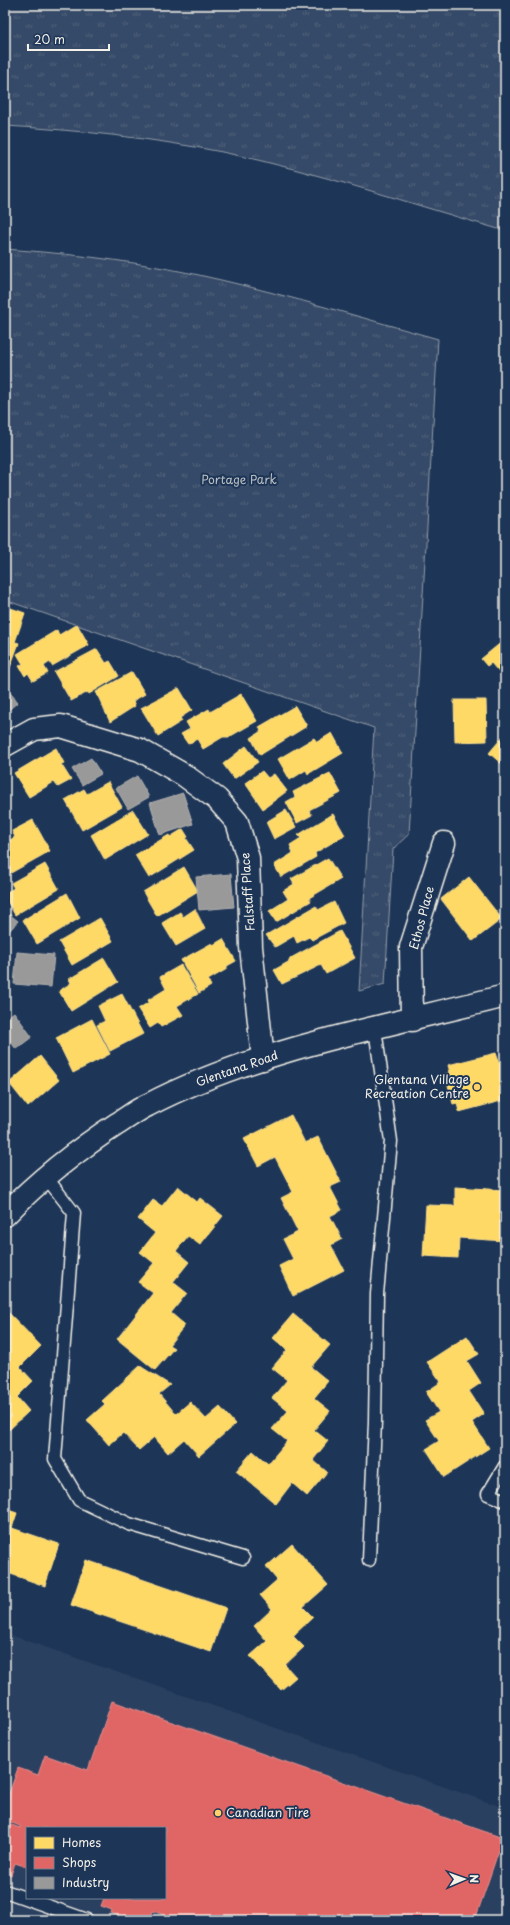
<svg xmlns="http://www.w3.org/2000/svg" width="510" height="1925" font-family="'Playpen Sans',sans-serif">
	<style>
		.built { fill: #2a4060; fill-rule: evenodd }
		.park { fill: url(#park-tufts); stroke: #949ea8 }
		.homes { fill: #ffd966; stroke: #fce08d }
		.shops { fill: #e06666; stroke: #e6908d }
		.industry { fill: #999; stroke: #b4b3b1 }
		.lines { fill: none; stroke-linecap: round; stroke-linejoin: round }
		.service-casing { stroke: #f4f1e8; stroke-width: 15 }
		.minor-casing { stroke: #f4f1e8; stroke-width: 25 }
		.service { stroke: #1d3557; stroke-width: 12 }
		.minor { stroke: #1d3557; stroke-width: 22 }
		.poi-dot { fill: #ffd166; stroke: #1d3557; stroke-width: 1.5 }
		.labels { text-anchor: middle; stroke-width: 4; stroke-linejoin: round; paint-order: stroke }
		.park-label { font-size: 12px; fill: #bbbfc1; stroke: #1d3557 }
		.street-label { font-size: 12px; fill: #f4f1e8; stroke: #1d3557 }
		.poi-label { font-size: 12px; fill: #f4f1e8; stroke: #1d3557; text-anchor: end }
	</style>
	<defs>
		<pattern id="park-tufts" width="24" height="20" patternUnits="userSpaceOnUse"><rect width="24" height="20" fill="#354a67"/><path d="M3 7l-1-3M5 7V3M7 7l1-3M15 17l-1-3M17 17v-4M19 17l1-3" fill="none" stroke="#53657d"/></pattern>
	</defs>
	<rect width="100%" height="100%" fill="#1d3557"/>
	<filter id="ink" filterUnits="userSpaceOnUse"><feTurbulence type="fractalNoise" baseFrequency=".025" numOctaves="2"/><feDisplacementMap in="SourceGraphic" scale="8" xChannelSelector="R" yChannelSelector="G"/><feConvolveMatrix kernelMatrix="1 2 1 2 8 2 1 2 1" color-interpolation-filters="sRGB"/></filter>
	<g filter="url(#ink)">
		<path class="built" d="M5,1633l500,175v112h-500zM27,1828h138v70h-138z"/>
		<g class="park">
			<path d="M5,5h500v226c-94,-27 -187,-59 -283,-79 -72,-14 -144,-22 -217,-26z"/>
			<path d="M5,249c72,5 145,14 216,31 73,17 145,39 217,59l-29,495 -16,15 -8,135 -26,7 15,-263 -369,-128z"/>
		</g>
		<g class="homes">
			<path d="M5,606l20,7 -10,29 4,1 -11,30 -3,-2z"/>
			<path d="M77,624l12,21 -37,21 -2,-4 -6,4 4,7 -15,8 -5,-8 -3,3 -6,-10 4,-2 -6,-10 40,-24 2,5z"/>
			<path d="M505,636v41l-1,1 -13,-15 -4,3 -6,-7 22,-18 -2,-2z"/>
			<path d="M97,649l9,14 4,-2 9,15 -30,18 -1,-2 -17,9 -17,-29z"/>
			<path d="M132,672l13,22 -12,7 2,5 -25,16 -14,-30z"/>
			<path d="M179,688l13,22 -12,8 2,3 -24,15 -17,-28z"/>
			<path d="M241,694l16,27 -28,16h-6l-20,12 -6,-10 -9,5 -7,-10 9,-5 -4,-7 23,-13 1,3z"/>
			<path d="M454,700h32l1,41 -32,1z"/>
			<path d="M295,706l12,20 -47,29 -9,-17 10,-7 -2,-4z"/>
			<path d="M332,733l11,20 -35,21 -2,-4 -16,10 -12,-21 36,-21 3,4z"/>
			<path d="M505,734v29l-2,2 -14,-12z"/>
			<path d="M246,746l12,16 -24,17 -11,-15z"/>
			<path d="M56,748l8,15 -3,1 10,16 -13,7 -4,-5 -25,15 -15,-24z"/>
			<path d="M262,771l6,7 6,-4 13,17 -24,18 -18,-26z"/>
			<path d="M330,773l11,20 -32,17 3,5 -15,8 -11,-21 9,-5 -2,-5z"/>
			<path d="M108,782l14,25 -40,23 -17,-30 19,-11 3,5z"/>
			<path d="M133,810l15,24 -43,26 -14,-25z"/>
			<path d="M286,810l10,17 -22,12 -8,-17z"/>
			<path d="M333,814l12,21 -30,18 1,4 -35,20 -7,-12 19,-12 -3,-8 11,-7 -3,-3z"/>
			<path d="M33,820l17,31 -41,23 -4,-7v-24l10,-6 -3,-6z"/>
			<path d="M183,829l5,8 -2,1 8,12 -45,28 -14,-23 34,-20 1,2z"/>
			<path d="M328,858l13,21 -32,19 2,3 -35,21 -7,-11 19,-12 -5,-8 11,-7 -3,-5z"/>
			<path d="M45,864l14,25 -44,26 -8,-14h-2v-8l9,-5 -3,-5z"/>
			<path d="M184,867l14,24 -41,25 -14,-24z"/>
			<path d="M469,877l33,42 -29,22 -32,-42z"/>
			<path d="M67,893l13,25 -43,26 -14,-24z"/>
			<path d="M334,902l10,21 -32,17 -3,-3 -12,6 -3,-7 -19,11 -9,-12 50,-29 2,4z"/>
			<path d="M195,909l10,20 -29,17 -14,-23 18,-11 3,5z"/>
			<path d="M100,918l13,23 -41,24 -13,-23z"/>
			<path d="M340,931l15,27 -29,16 -5,-9 -39,19 -8,-14 16,-9 -1,-2z"/>
			<path d="M223,939l13,22 -9,5v3l-19,11 3,6 -12,7 -18,-33 31,-17 1,2z"/>
			<path d="M104,958l14,24 -47,29 -12,-20 12,-8 -2,-4z"/>
			<path d="M181,965l17,29 -21,12 6,9 -22,12 -3,-4 -8,5 -12,-19 11,-7 -1,-2 18,-11 -6,-12z"/>
			<path d="M122,994l21,40 -33,17 -13,-26 8,-4 -7,-15z"/>
			<path d="M92,1019l18,35 -37,19 -17,-35z"/>
			<path d="M496,1053l3,9 5,-1 1,2v37l-46,12 -2,-9 -4,1 -8,-30 5,-1 -2,-8z"/>
			<path d="M40,1056l19,24 -31,27 -19,-24z"/>
			<path d="M291,1115l14,28 13,-6 23,45 -11,5 12,23 -12,6 12,23 -11,6 13,25 -51,26 -14,-30 14,-7 -10,-20 15,-7 -17,-34 12,-6 -18,-35 -17,9 -14,-27z"/>
			<path d="M178,1186l19,16 3,-4 23,18 -23,29 -12,-9 -12,15 13,11 -16,20 14,11 -16,20 14,12 -16,20 5,3 -19,22 -38,-31 36,-46 -15,-11 16,-19 -14,-11 15,-19 -17,-14 15,-19 9,6z"/>
			<path d="M455,1187l50,3v51l-46,-3 -1,20 -35,-2 3,-51 29,1z"/>
			<path d="M5,1309l36,37 -21,21 13,14 -16,16 12,14 -20,19 -4,-4z"/>
			<path d="M293,1314l37,31 -19,22 17,14 -14,17 16,13 -16,19 14,11 -15,19 14,12 -20,24 -15,-13 -16,21 -40,-33 17,-20 15,13 19,-23 -15,-12 16,-18 -16,-13 15,-18 -15,-12 15,-18 -14,-12z"/>
			<path d="M467,1336l12,18 -12,7 14,22 -12,8 15,23 -12,8 17,26 -45,29 -18,-28 13,-8 -14,-21 14,-8 -13,-20 15,-10 -14,-20z"/>
			<path d="M140,1366l30,19 -11,9 17,20 14,-12 16,17 14,-12 15,17 -36,32 -15,-17 -16,14 -14,-16 -15,13 -16,-17 -14,12 -22,-25 18,-16 -3,-3z"/>
			<path d="M5,1509l12,4 -5,15 47,16 -14,42 -40,-14z"/>
			<path d="M292,1544l36,41 -25,22 10,10 -20,19 11,11 -19,18 11,12 -15,13 -31,-34 17,-15 -13,-15 18,-17 -12,-14 17,-15 -11,-13z"/>
			<path d="M86,1560l140,48 -15,44 -140,-47z"/>
		</g>
		<path class="shops" d="M112,1701l391,137 -28,82h-297l-25,-9 -3,9h-19l-20,-7 1,-3 -11,-4 3,-8h61v-70h-138v39l-12,-4 -4,12 -6,-2v-37l4,-12 11,4v-2l-15,-6v-15l13,-37 20,7 7,-20 43,15z"/>
		<g class="industry">
			<path d="M5,687l13,15 -13,11z"/>
			<path d="M91,758l10,16 -19,11 -10,-16z"/>
			<path d="M137,776l12,21 -21,12 -12,-21z"/>
			<path d="M183,793l10,31 -33,11 -10,-32z"/>
			<path d="M5,870l4,6 -4,2z"/>
			<path d="M231,874l3,33 -35,3 -3,-33z"/>
			<path d="M5,911l13,10 -13,15z"/>
			<path d="M17,952l37,3 -3,32 -37,-3z"/>
			<path d="M14,1012l18,25 -16,12 -11,-15v-15z"/>
		</g>
		<g class="lines">
			<defs>
				<g id="service">
					<path d="M46,1177l28,36 -19,246 24,41 50,24 114,34"/>
					<path d="M505,1466l-17,28 17,7"/>
					<path d="M369,1560l6,-138 2,-128 14,-153 -16,-112"/>
					<path d="M5,1891l82,29"/>
				</g>
				<g id="minor">
					<path d="M5,745l29,-16 27,-3 79,24 44,25 33,24 20,23 11,36 3,89 12,112"/>
					<path d="M412,1020l-1,-73 33,-104"/>
					<path d="M5,1215c33,-34 72,-65 112,-91 10,-6 20,-14 31,-19 107,-56 240,-79 357,-109"/>
				</g>
			</defs>
			<use href="#service" class="service-casing"/>
			<use href="#minor" class="minor-casing"/>
			<use href="#service" class="service"/>
			<use href="#minor" class="minor"/>
		</g>
	</g>
	<g class="poi-dot">
		<circle cx="477" cy="1087" r="4"/>
		<circle cx="218" cy="1813" r="4"/>
	</g>
	<g class="labels">
		<g class="park-label">
			<text x="239" y="484">Portage Park</text>
		</g>
		<g class="street-label">
			<text transform="translate(248 892) rotate(-94)" y="4">Falstaff Place</text>
			<text transform="translate(422 918) rotate(-75)" y="4">Ethos Place</text>
			<text transform="translate(237 1069) rotate(-19)" y="4">Glentana Road</text>
		</g>
		<g class="poi-label">
			<text x="469" y="1084">Glentana Village<tspan x="469" dy="14">Recreation Centre</tspan></text>
			<text x="226" y="1817" text-anchor="start">Canadian Tire</text>
		</g>
	</g>
	<rect width="510" height="1925" fill="none" stroke="#1d3557" stroke-width="20"/>
	<rect x="10" y="10" width="490" height="1905" fill="none" stroke="#f4f1e8" stroke-width="1.5" filter="url(#ink)"/>
	<rect x="26" y="1827" width="140" height="72" fill="#1d3557" stroke="#738091"/>
	<rect x="34" y="1837" width="20" height="12" fill="#ffd966" stroke="#738091"/>
	<text x="62" y="1847" font-size="12" fill="#f4f1e8">Homes</text>
	<rect x="34" y="1857" width="20" height="12" fill="#e06666" stroke="#738091"/>
	<text x="62" y="1867" font-size="12" fill="#f4f1e8">Shops</text>
	<rect x="34" y="1877" width="20" height="12" fill="#999999" stroke="#738091"/>
	<text x="62" y="1887" font-size="12" fill="#f4f1e8">Industry</text>
	<g transform="translate(464 1879) rotate(88)" stroke="#1d3557" stroke-width="3" paint-order="stroke">
	<path d="M0-3L7 15L0 10L-7 15Z" fill="#f4f1e8"/>
	<text y="-6" font-size="11" font-weight="bold" text-anchor="middle" fill="#f4f1e8">N</text>
	</g>
	<path d="M28 44v6h81v-6" fill="none" stroke="#f4f1e8" stroke-width="2"/>
	<text x="34" y="44" font-size="12" fill="#f4f1e8" stroke="#1d3557" stroke-width="3" paint-order="stroke">20 m</text>
</svg>
